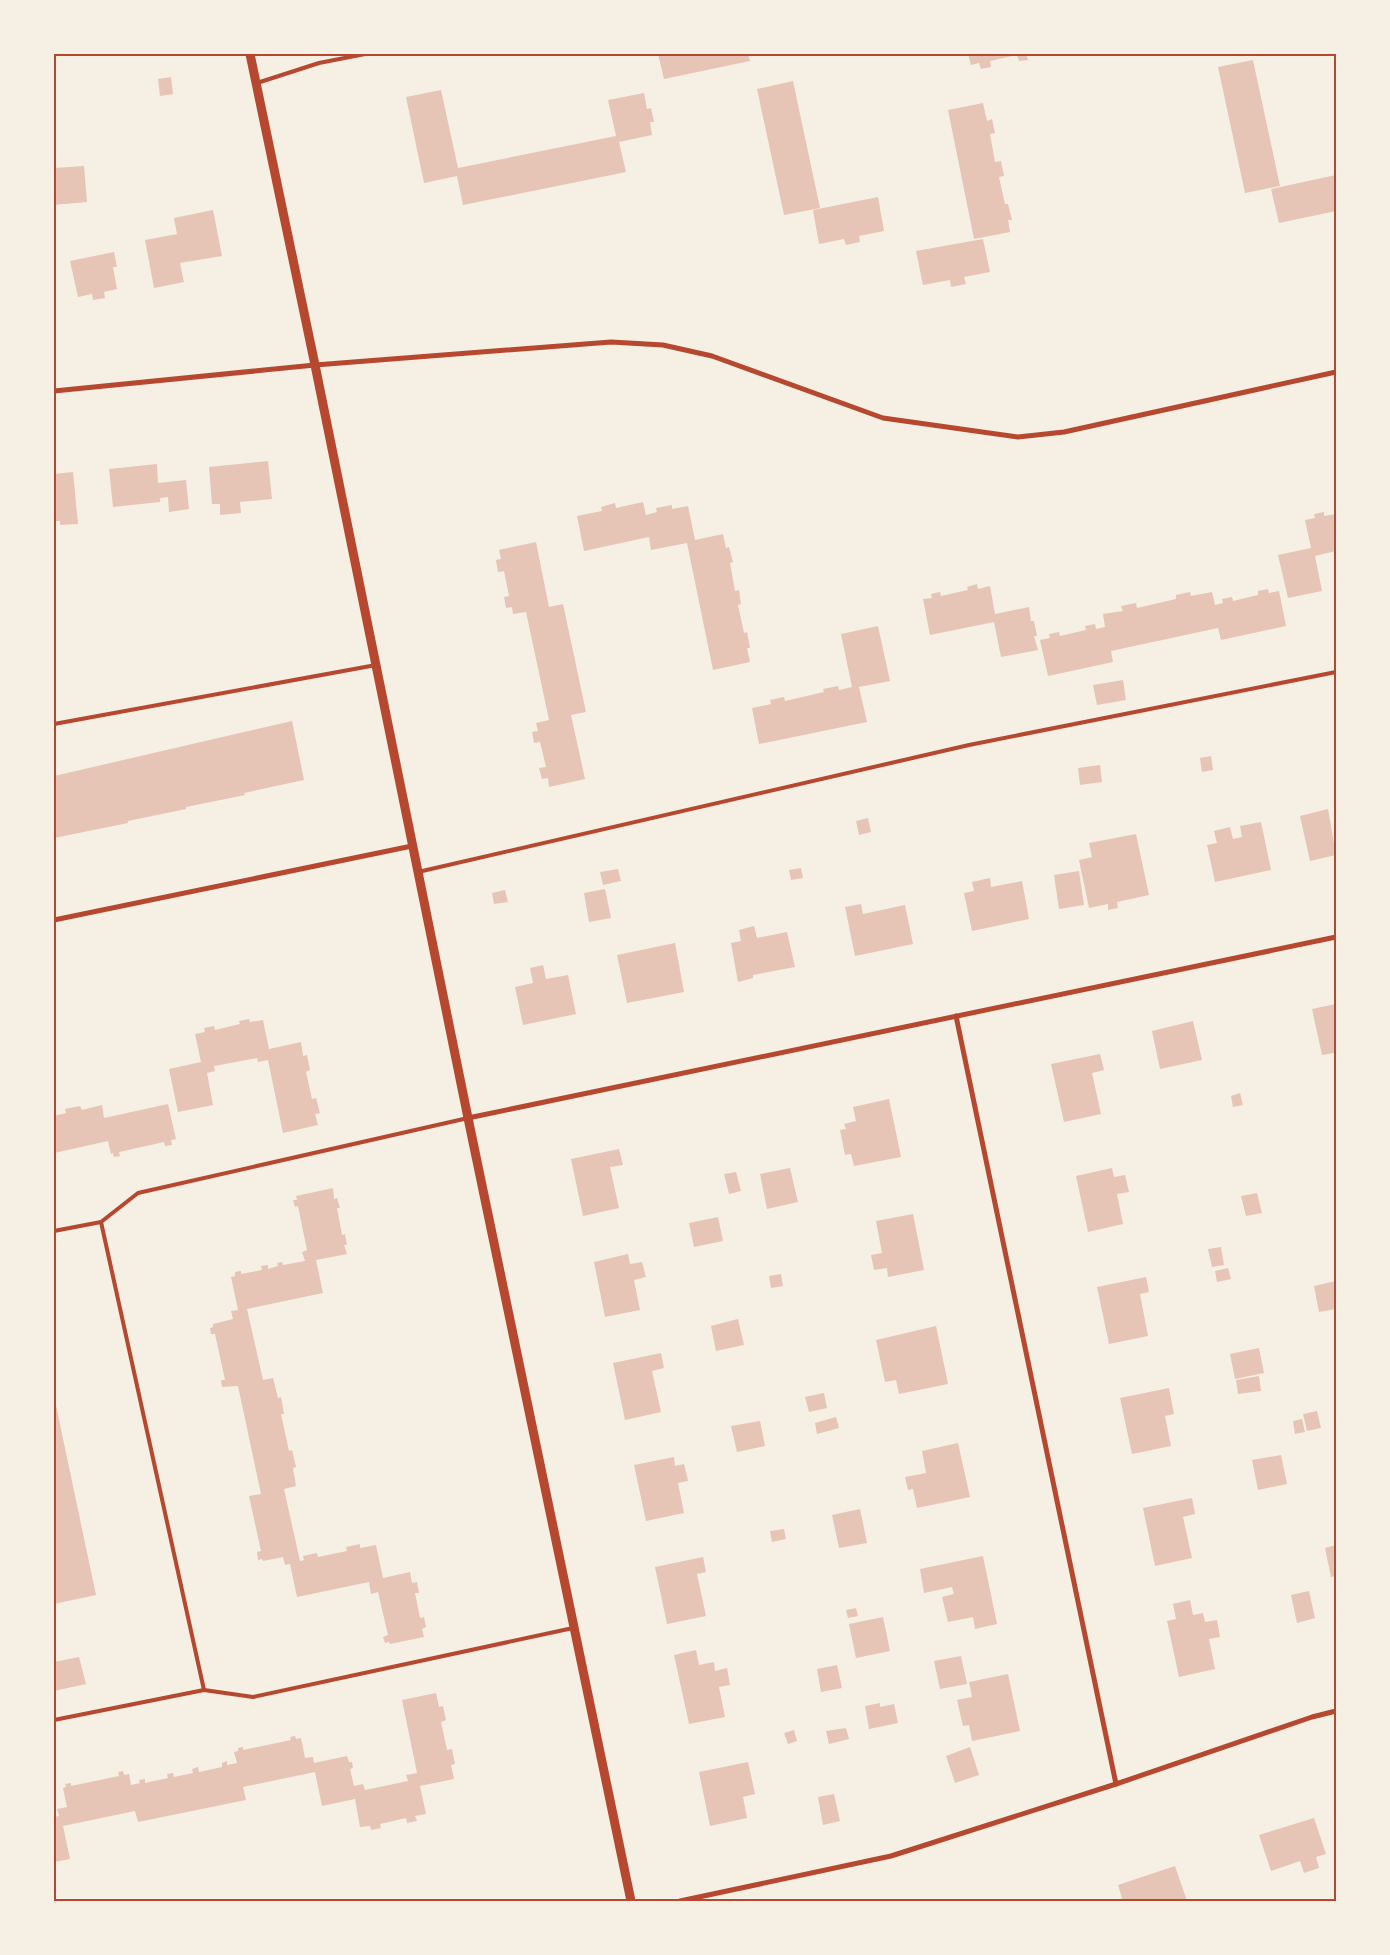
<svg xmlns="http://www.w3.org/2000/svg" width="1390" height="1955" font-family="'Roboto Serif',serif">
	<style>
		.building { fill: #e6c5b7 }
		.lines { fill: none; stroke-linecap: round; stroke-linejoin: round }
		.service { stroke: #b5482f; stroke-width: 4 }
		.minor { stroke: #b5482f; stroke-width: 5 }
		.tertiary { stroke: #b5482f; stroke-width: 9 }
		.neatline { fill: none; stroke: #b5482f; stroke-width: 2 }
	</style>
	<rect width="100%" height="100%" fill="#f6efe4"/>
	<g class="building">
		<path d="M658,54h90l2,7 -86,18z"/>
		<path d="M968,54h58l2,6 -9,1 -2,-6 -27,6 1,6 -10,2 -2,-6 -8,2z"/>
		<path d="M1253,60l27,126 -35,7 -27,-126z"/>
		<path d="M171,77l2,17 -13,2 -2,-17z"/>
		<path d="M793,81l27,127 -36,7 -27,-126z"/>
		<path d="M441,90l17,78 158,-32 -8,-36 36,-7 3,16 4,-1 3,14h-4l2,13 -33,7 7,30 -163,33 -6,-29 -33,7 -18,-86z"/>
		<path d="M983,103l4,18 5,-2 3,14 -5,1 5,28 6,-1 3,15 -5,1 6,27h3l4,16h-4l2,12 -36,7 -26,-129z"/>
		<path d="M84,166l3,36 -33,3v-37z"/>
		<path d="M1336,175v36l-57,12 -8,-34z"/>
		<path d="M878,197l6,34 -25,5 1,6 -14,3 -2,-6 -25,5 -6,-34z"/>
		<path d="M213,210l9,46 -42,7 4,19 -30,6 -9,-48 32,-6 -3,-16z"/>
		<path d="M983,239l7,33 -26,5 2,7 -15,3 -1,-7 -27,5 -7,-34z"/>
		<path d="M114,252l3,15h-4l4,22 -13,3 1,6 -12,2 -1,-6 -14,3 -8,-36z"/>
		<path d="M268,461l4,38 -32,3 1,11 -21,2v-11h-8l-3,-37z"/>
		<path d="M157,464l1,19 28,-3 3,29 -20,3 -1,-15 -8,1v4l-47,5 -4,-38z"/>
		<path d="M73,472l5,52 -18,1v-4h-6v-47z"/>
		<path d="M643,502l3,13 11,-3 -1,-4 16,-3v4l16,-3 7,34 28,-6 3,14 3,-1 4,15 -3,1 5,28 4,-1 2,14 -3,1 6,28 3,-1 3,16h-3l3,14 -37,8 -26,-127 -36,7 -2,-13 -65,14 -7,-35 25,-5 -1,-4 14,-4 1,5z"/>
		<path d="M1324,512v4l12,-2v37l-21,5 7,35 -34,7 -10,-43 33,-7 -6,-28 10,-2 -1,-4z"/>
		<path d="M536,542l13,65 14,-3 23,108 -15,3 14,64 -36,8 -1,-9 -6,1 -3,-11 7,-1 -6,-25 -6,1 -2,-11 6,-1 -2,-8 13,-3 -23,-108 -13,2 -1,-7 -6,1 -2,-11 5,-1 -5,-25 -6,1 -2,-12 5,-1 -2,-9z"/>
		<path d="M977,584l1,5 12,-3 5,28 34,-7 2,14h3l3,15h-3l4,14 -37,7 -7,-35 -64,13 -7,-36 9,-1 -1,-4 9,-2 1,4 27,-6 -1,-3z"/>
		<path d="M1268,589l1,4 10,-2 7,35 -65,14 -3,-12 -107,23 2,11 -65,14 -8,-36 10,-2 -1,-4 10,-2 1,4 26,-6 -1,-4 10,-2 1,5 9,-2 -2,-13 20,-3 -2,-5 15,-3 1,5 39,-9v-4l14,-3 1,4 21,-4 3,13 8,-2 -1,-4 10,-2 1,4 25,-6v-4z"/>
		<path d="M878,626l12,55 -31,6 8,35 -108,22 -7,-36 19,-4 -1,-4 14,-3 1,4 39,-9 -1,-3 15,-3 1,4 13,-3 -11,-53z"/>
		<path d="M1123,680l3,20 -29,5 -4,-20z"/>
		<path d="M292,721l12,59 -60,13 1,2 -59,12v2l-58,12v2l-74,15v-62z"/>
		<path d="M1211,756l2,14 -11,2 -2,-14z"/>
		<path d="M1100,765l2,17 -22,3 -2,-17z"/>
		<path d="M1328,809l8,46 -26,6 -10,-45z"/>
		<path d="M868,818l3,14 -12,3 -3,-14z"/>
		<path d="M1261,822l10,48 -56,12 -8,-37 10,-2 -3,-12 16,-4 3,12 9,-2 -2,-11z"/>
		<path d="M1136,834l13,61 -32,7 1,6 -10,2v-6l-19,4 -10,-48 13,-3 -3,-14z"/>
		<path d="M801,868l2,10 -12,2 -2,-10z"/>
		<path d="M618,869l3,12 -18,4 -3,-13z"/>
		<path d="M1079,871l5,34 -25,4 -5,-34z"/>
		<path d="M990,878l1,9 31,-6 7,38 -57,12 -8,-38 10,-2 -2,-9z"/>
		<path d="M605,889l6,29 -22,4 -5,-29z"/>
		<path d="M505,890l3,12 -14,2 -2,-11z"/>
		<path d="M861,904l2,10 42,-9 8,39 -58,12 -10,-49z"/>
		<path d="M754,926l3,12 30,-6 8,35 -42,8v3l-15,4 -7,-39 10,-2 -2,-11z"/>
		<path d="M675,943l9,49 -57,11 -10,-48z"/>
		<path d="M543,965l3,14 22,-4 8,39 -53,11 -8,-38 18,-4 -3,-15z"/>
		<path d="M1336,1004v56h-1l-1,-7 -12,2 -10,-46z"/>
		<path d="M249,1019l1,3 13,-2 6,29 32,-7 2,14 4,-1 3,15 -4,2 6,27 4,-1 4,15 -5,1 3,11 -35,8 -15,-73 -10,2 -1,-4 -43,8 1,5 -8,2 6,32 -35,7 -9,-43 32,-7 -6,-28 10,-2 -1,-4 10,-2 1,4 25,-6 -1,-3z"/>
		<path d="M1193,1021l9,39 -42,9 -8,-38z"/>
		<path d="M1100,1054l4,16 -12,3 9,41 -37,8 -13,-58z"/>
		<path d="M1240,1093l3,12 -10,2 -2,-11z"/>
		<path d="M889,1099l12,58 -47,9 -3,-12 -6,1 -5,-25 6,-1 -2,-5 12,-3 -3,-14z"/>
		<path d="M168,1104l8,35 -5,1 1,5 -7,1 -1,-4 -45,10 1,4 -6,1 -1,-4 -2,1 -3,-13 -54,12v-37l12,-3 -1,-4 15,-3 2,4 20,-5 2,13z"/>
		<path d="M619,1149l4,16 -13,2 9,41 -36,8 -12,-57z"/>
		<path d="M790,1168l8,34 -31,7 -7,-35z"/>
		<path d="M1112,1168l2,9 11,-2 4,17 -12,2 6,30 -35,8 -12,-56z"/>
		<path d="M736,1172l5,19 -12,3 -5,-20z"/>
		<path d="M333,1188l1,11 3,-1 3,10h-3l5,27 3,-1 2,11h-3l3,9 -31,6 7,33 -76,16 16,71 10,-2 5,20 3,-1 3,17h-3l8,37 3,-1 4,17 -3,1 3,18 -12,3 16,72 4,-1 -1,-4 14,-3 1,4 29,-6 -1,-4 14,-3v4l16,-3 7,33 27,-6 2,11 5,-1 2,11h-4l5,25 4,-1 2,10 -4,2 2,8 -34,7 -1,-2 -4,1 -2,-6 5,-2 -10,-43 -7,2 -2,-12 -72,15 -7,-33 -5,1 -2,-8 -20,4 -1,-2 -4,1 -1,-8 4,-1 -12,-55 12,-2 -23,-108 -16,1 -1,-7h4l-10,-46h-4l-1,-6 3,-1v-3l20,-5 -2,-8 7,-1 -7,-33 4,-1v-4l6,-1v3l21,-4 -1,-4 7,-1v4l10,-3 -1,-3 5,-1 1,3 22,-4 -3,-9 5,-2 -9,-44 -3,1 -2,-7h4l-1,-4z"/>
		<path d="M1257,1193l5,20 -16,3 -5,-20z"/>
		<path d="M913,1214l11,56 -36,7 -1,-9 -13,2 -3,-15 11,-2 -6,-32z"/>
		<path d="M718,1217l5,24 -29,6 -5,-24z"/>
		<path d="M1221,1247l3,18 -12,2 -4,-18z"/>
		<path d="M628,1254l2,10 12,-2 4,15 -12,3 6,30 -35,7 -11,-55z"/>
		<path d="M1228,1268l3,11 -14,3 -2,-11z"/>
		<path d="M781,1274l2,12 -12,2 -2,-12z"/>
		<path d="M1146,1277l3,15 -9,2 8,42 -39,8 -12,-57z"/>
		<path d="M1336,1281v28l-17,3 -5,-26z"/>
		<path d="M738,1319l6,26 -28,6 -5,-25z"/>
		<path d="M936,1326l12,58 -49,10 -3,-14 -11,2 -9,-42z"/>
		<path d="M1259,1348l5,25 -29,6 -5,-25z"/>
		<path d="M661,1353l3,15 -12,3 9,41 -36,8 -12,-57z"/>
		<path d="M1259,1376l2,15 -23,3 -2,-14z"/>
		<path d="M1169,1388l5,26 -9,2 6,30 -39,8 -12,-56z"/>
		<path d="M824,1393l3,15 -18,4 -4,-15z"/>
		<path d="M54,1396l42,199 -42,9z"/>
		<path d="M1317,1411l4,17 -14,3 -4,-17z"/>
		<path d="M836,1417l3,11 -22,6 -2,-11z"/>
		<path d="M1302,1419l3,13 -10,2 -2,-13z"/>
		<path d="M760,1421l5,25 -28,6 -6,-26z"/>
		<path d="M958,1443l12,54 -53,11 -4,-19 -5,1 -3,-13 21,-4 -4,-22z"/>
		<path d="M1281,1455l6,29 -29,6 -6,-30z"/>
		<path d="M674,1457l1,9 9,-2 4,17 -10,2 6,30 -38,8 -12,-56z"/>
		<path d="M1192,1498l3,16 -12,3 9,41 -37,8 -12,-58z"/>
		<path d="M860,1509l7,34 -28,5 -7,-33z"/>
		<path d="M784,1529l2,10 -14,3 -2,-11z"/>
		<path d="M1336,1545v31l-5,1 -6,-29z"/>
		<path d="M983,1556l14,68 -22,5 -2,-12 -25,5 -6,-25 12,-3 -2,-7 -28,6 -4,-24z"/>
		<path d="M703,1557l3,15 -9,2 9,42 -39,8 -12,-57z"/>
		<path d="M1309,1591l6,27 -18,5 -6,-28z"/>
		<path d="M1190,1600l3,15 10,-2 2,9 12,-2 3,17 -11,2 6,30 -36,8 -12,-56 9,-2 -3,-15z"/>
		<path d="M856,1608l2,8 -10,2 -2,-8z"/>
		<path d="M883,1617l7,34 -34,7 -7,-34z"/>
		<path d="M696,1650l3,15 15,-3 1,9 12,-3 3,17 -11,2 6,30 -36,7 -15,-69z"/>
		<path d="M961,1656l6,28 -27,5 -6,-28z"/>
		<path d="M79,1657l7,27 -32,7v-29z"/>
		<path d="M837,1665l5,23 -21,4 -4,-23z"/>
		<path d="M1008,1674l12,57 -48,10 -3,-16 -6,1 -6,-26 15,-3 -3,-15z"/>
		<path d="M436,1693l3,14 4,-1 3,14 -5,2 6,28 5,-1 3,15 -4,1 3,14 -34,7 6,28 -11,2 2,5 -10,2 -1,-5 -26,6 1,4 -10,2 -1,-4 -10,1 -5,-28 -33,7 -7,-34 -72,15 3,13 -108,22 -3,-11 -72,15 7,33 -16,3v-45l5,-1 -2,-7 10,-2 -4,-19 3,-1 -1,-3 6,-1v3l48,-10 -1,-4 5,-1 1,4 5,-1 2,11 9,-2 -1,-3 6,-1v4l23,-5 -1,-4 6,-1 1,4 19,-4 -1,-4 6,-2 1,5 23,-5v-4l5,-2v4l10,-2 -3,-11 4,-1v-3l5,-1v3l48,-10 -1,-3 5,-1 1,3 5,-1 4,20 8,-1 1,6 33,-7 2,6h3l1,6 -3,1 4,17 9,-2 2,6 43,-9 -2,-6 11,-2 -15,-73z"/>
		<path d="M880,1703v4l14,-3 4,19 -29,6 -4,-23z"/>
		<path d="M846,1728l3,11 -20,5 -3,-13z"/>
		<path d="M794,1730l3,11 -9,3 -4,-11z"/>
		<path d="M970,1747l9,28 -24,8 -9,-27z"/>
		<path d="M748,1762l7,32 -12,3 4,21 -37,8 -11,-54z"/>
		<path d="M834,1794l6,27 -17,4 -5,-28z"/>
		<path d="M1314,1818l12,36 -10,3 3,11 -15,5 -4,-12 -29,10 -12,-36z"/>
		<path d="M1175,1866l12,35h-64l-5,-16z"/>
	</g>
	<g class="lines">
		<g class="service">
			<path d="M257,83l62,-20 46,-9"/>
			<path d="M54,724l322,-59"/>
			<path d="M418,872l551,-127 367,-73"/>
			<path d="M101,1222l103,468"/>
			<path d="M54,1231l47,-9 37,-29 330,-75"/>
			<path d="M54,1720l150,-30 49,7 320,-69"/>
		</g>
		<g class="minor">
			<path d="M54,391l261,-26 296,-23 52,3 49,11 171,62 135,19 46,-5 272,-60"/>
			<path d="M54,920l358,-74"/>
			<path d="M956,1016l160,768"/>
			<path d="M468,1118l868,-181"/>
			<path d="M680,1901l211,-45 225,-72 196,-67 24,-6"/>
		</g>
		<path class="tertiary" d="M250,54l65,311 153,753 163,783"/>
	</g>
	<rect width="1390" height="1955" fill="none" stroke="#f6efe4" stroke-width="110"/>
	<rect x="55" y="55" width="1280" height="1845" class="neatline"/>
</svg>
